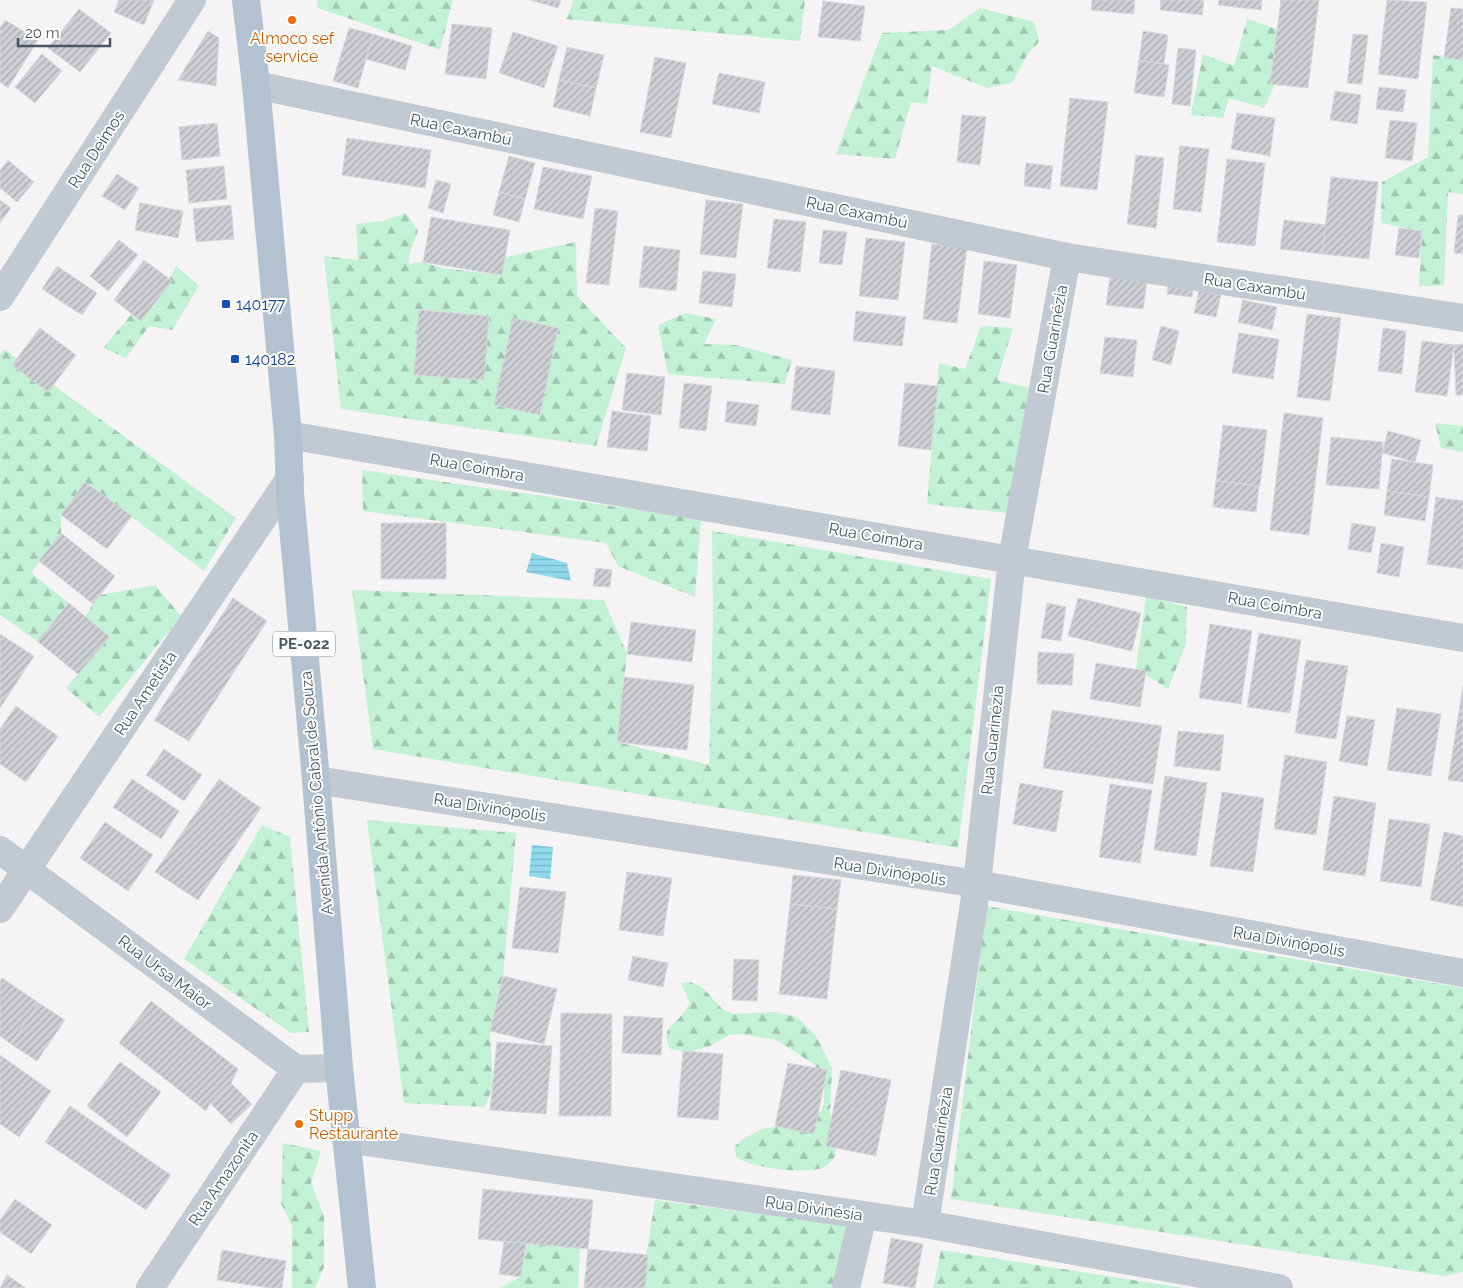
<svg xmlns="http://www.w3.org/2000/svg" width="1463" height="1288" font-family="Raleway,sans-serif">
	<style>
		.forest { fill: url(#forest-firs) }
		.water { fill: url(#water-rules) }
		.building { fill: url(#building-hatch); stroke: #d7d9de }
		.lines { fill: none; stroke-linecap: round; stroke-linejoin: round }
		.minor { stroke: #c1cad2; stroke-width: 28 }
		.primary { stroke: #b3c2d1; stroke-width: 28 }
		.food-dot { fill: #e8710a; stroke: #fff; stroke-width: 2 }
		.transit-dot { fill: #1a4fb4; stroke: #fff; stroke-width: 2 }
		.labels { text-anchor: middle; stroke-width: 4; stroke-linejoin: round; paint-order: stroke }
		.shield { fill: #fff; stroke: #808990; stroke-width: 1 }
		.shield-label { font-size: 15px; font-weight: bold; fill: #4a5661 }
		.food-label { font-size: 16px; fill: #c56008; stroke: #fff }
		.street-label { font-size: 16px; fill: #4a5661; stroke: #fff }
		.transit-label { font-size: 16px; fill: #164399; stroke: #fff; text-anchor: start }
	</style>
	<defs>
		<pattern id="forest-firs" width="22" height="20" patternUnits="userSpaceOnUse" patternTransform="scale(1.25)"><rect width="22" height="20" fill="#c3f1d5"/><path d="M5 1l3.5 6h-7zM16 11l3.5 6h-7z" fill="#a0c6b0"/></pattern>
		<pattern id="water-rules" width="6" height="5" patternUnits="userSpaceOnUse" patternTransform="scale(1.25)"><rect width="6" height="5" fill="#90daee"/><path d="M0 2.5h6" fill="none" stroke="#78b4c4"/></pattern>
		<pattern id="building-hatch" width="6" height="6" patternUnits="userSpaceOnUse" patternTransform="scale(1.25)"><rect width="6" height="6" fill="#cdcfd5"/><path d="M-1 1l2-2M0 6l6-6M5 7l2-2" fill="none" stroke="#a8abb0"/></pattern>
	</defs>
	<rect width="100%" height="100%" fill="#f5f3f3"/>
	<g class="forest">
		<path d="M317,0h136l-13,50 -122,-42z"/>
		<path d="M574,0h231l-5,41 -234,-22z"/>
		<path d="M980,8l54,14 5,20 -12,13 -15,28 -25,5 -55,-22 -5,38 -16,-2 -16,57 -59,-5 46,-121 66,-3z"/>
		<path d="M1247,19l30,10 -2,55 -11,24 -35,-10 -6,20 -32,-3 12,-61 31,12z"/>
		<path d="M1433,55l30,5v134l-15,-2 -4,94h-25l3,-55 -41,-8 1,-41 46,-25z"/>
		<path d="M406,213l12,18 -7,18 -3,15 15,-2 19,6 59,7 5,-18 70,-15 1,54 49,52 -30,98 -255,-37 -17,-153 34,4 -2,-36 27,-3z"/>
		<path d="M176,266l23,20 -27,44 -23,-4 -23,32 -23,-10 33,-39 20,-6z"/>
		<path d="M685,313l31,6 -12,25 32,1 56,15 -7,24 -117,-10 -10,-49z"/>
		<path d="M981,326l32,2 -16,52 33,8 -23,125 -80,-9 12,-141 26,6z"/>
		<path d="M4,349l232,169 -32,53 -119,-89 -24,33v18l-30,40 38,30 -32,38 -37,-26v-260z"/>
		<path d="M1435,423l28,3v26l-22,-4z"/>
		<path d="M362,470l339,49 -6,78 -77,-31 -12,-23 -243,-32z"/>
		<path d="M712,531l279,48 -33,269 -585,-99 -21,-159 252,10 23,54 -10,88 92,23 4,-148z"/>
		<path d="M155,585l26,31 -82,101 -33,-29 43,-51 -26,-16 10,-17 8,-9z"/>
		<path d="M1146,596l41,11 -1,37 -18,45 -32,-20z"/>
		<path d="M367,820l149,13 -13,143 -13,55 3,55 -8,21 -81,-4z"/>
		<path d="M262,825l28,12 19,195 -18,1 -107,-74z"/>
		<path d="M986,906l477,82v284l-19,4 -493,-77z"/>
		<path d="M690,982l12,5 21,23 10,4 42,-2 22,5 19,19 16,32 -2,45 6,42c-5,6 -9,13 -18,14 -19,4 -67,-1 -82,-12l-1,-11 8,-7 19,-10 47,-8 10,-7 5,-10v-21l-10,-19 -38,-24 -35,-6 -12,1 -19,11 -21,6 -19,-3c-10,-22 3,-21 14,-37 3,-3 4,-7 6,-10l-9,-19z"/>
		<path d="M283,1143l38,8 -10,32 13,33v51l-9,21h-23v-62l-11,-23z"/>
		<path d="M655,1200l194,26 -17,62h-191z"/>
		<path d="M526,1243l54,5 -2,40h-79l22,-11z"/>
		<path d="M941,1250l243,38h-251z"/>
	</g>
	<g class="water">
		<path d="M532,553l35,10 4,18 -45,-9z"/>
		<path d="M532,845l21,2 -3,32 -21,-3z"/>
	</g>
	<g class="building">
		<path d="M119,0h35l-10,25 -30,-13z"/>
		<path d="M530,0h31l-3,8z"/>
		<path d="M1092,0h43l-1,14 -43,-4z"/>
		<path d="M1161,0h43l-2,15 -42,-5z"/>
		<path d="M1219,0h43l-1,10 -43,-5z"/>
		<path d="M1281,0h38l-11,88 -38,-4z"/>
		<path d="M1387,0l40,2 -9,77 -40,-5z"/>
		<path d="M823,1l42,5 -5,35 -42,-4z"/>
		<path d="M1451,8l12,1v51l-19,-2z"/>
		<path d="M79,9l32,24 -31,39 -32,-24z"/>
		<path d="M5,20l33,20 -30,48 -8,-6v-54z"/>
		<path d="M452,24l40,4 -6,51 -41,-5z"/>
		<path d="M349,28l24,6 -15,54 -25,-7z"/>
		<path d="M208,31l11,7 -3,48 -38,-6z"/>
		<path d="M1143,31l25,4 -4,29 -25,-4z"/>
		<path d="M513,32l45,14 -14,42 -45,-15z"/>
		<path d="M373,34l39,12 -7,24 -39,-11z"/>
		<path d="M1353,34l15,1 -6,49 -15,-1z"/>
		<path d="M567,47l37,8 -8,33 -37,-8z"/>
		<path d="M1178,48l18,2 -6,56 -18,-2z"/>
		<path d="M42,54l20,17 -27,32 -20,-16z"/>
		<path d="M655,57l31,6 -15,75 -31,-6z"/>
		<path d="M1139,60l30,5 -5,32 -30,-4z"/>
		<path d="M719,73l46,9 -6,31 -47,-9z"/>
		<path d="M559,80l37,8 -6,28 -37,-9z"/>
		<path d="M1379,87l27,3 -3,22 -27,-3z"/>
		<path d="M1335,91l26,4 -4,29 -27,-4z"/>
		<path d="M1070,98l38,4 -11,88 -37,-4z"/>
		<path d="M1237,113l38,5 -5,38 -39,-7z"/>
		<path d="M962,115l24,2 -6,48 -23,-3z"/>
		<path d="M1390,120l27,3 -5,38 -27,-3z"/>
		<path d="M217,123l3,33 -38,4 -3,-33z"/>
		<path d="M347,138l84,12 -6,38 -83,-13z"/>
		<path d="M1180,146l29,3 -8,63 -28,-3z"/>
		<path d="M1136,155l28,3 -8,70 -29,-4z"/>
		<path d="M509,156l26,7 -10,36 -26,-7z"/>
		<path d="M1227,159l38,4 -10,83 -38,-4z"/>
		<path d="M8,160l26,22 -17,20 -17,-14v-18z"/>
		<path d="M1026,163l27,3 -3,23 -26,-3z"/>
		<path d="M224,166l3,33 -38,4 -3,-33z"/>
		<path d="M543,167l49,9 -9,43 -49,-10z"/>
		<path d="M117,174l22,14 -14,22 -23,-14z"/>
		<path d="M1331,177l47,5 -9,77 -47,-5z"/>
		<path d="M436,180l15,4 -8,29 -15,-5z"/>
		<path d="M499,192l26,7 -6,23 -26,-7z"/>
		<path d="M0,200l11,8 -11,15z"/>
		<path d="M706,200l37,4 -7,54 -36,-4z"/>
		<path d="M140,203l43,8 -5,27 -43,-8z"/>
		<path d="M231,205l3,34 -38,3 -3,-33z"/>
		<path d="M595,208l23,3 -9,74 -23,-2z"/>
		<path d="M1458,215h5v39l-9,-1z"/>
		<path d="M431,217l79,13 -8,45 -79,-13z"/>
		<path d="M774,219l32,3 -6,50 -33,-4z"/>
		<path d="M1284,220l42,5 -4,29 -42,-5z"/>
		<path d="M1399,228l23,3 -3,27 -24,-3z"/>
		<path d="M823,230l24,2 -5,33 -23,-2z"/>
		<path d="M866,238l39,4 -7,58 -39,-4z"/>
		<path d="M119,240l19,15 -30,36 -18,-15z"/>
		<path d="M932,244l35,4 -10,75 -34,-4z"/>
		<path d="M644,246l36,4 -4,41 -37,-4z"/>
		<path d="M144,260l28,21 -31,40 -27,-21z"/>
		<path d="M984,261l33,4 -7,53 -32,-4z"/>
		<path d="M57,266l40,27 -15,22 -40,-26z"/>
		<path d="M703,271l33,3 -4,33 -33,-4z"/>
		<path d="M1110,277l37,4 -4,28 -37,-4z"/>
		<path d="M1168,282l25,3 -1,12 -25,-3z"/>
		<path d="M1199,291l22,4 -5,22 -22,-4z"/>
		<path d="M1243,300l34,7 -5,23 -34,-8z"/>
		<path d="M419,310l70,6 -5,64 -70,-5z"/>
		<path d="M856,311l50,6 -4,29 -49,-5z"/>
		<path d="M1307,314l34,4 -11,83 -33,-4z"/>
		<path d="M513,318l45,10 -18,87 -46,-10z"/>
		<path d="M1161,326l18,5 -8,34 -19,-5z"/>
		<path d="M40,328l36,27 -28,37 -36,-27z"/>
		<path d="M1383,328l23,3 -4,43 -24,-3z"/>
		<path d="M1239,333l40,6 -6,40 -41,-6z"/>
		<path d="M1105,337l32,3 -4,37 -33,-4z"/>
		<path d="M1422,341l32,4 -7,51 -32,-4z"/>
		<path d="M1463,344v51h-7l-2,-50z"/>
		<path d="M796,366l39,5 -5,44 -39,-5z"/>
		<path d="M627,373l38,4 -4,38 -39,-5z"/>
		<path d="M684,383l28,3 -6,45 -27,-3z"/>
		<path d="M905,383l33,3 -7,64 -33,-4z"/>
		<path d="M727,401l32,4 -3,21 -31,-4z"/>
		<path d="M612,411l39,5 -4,35 -40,-4z"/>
		<path d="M1284,413l39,5 -14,117 -39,-5z"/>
		<path d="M1223,425l44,5 -7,56 -44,-5z"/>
		<path d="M1388,431l33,9 -6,22 -33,-9z"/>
		<path d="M1331,437l52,5 -4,47 -53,-4z"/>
		<path d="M1392,459l41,6 -4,32 -42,-6z"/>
		<path d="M1216,481l43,5 -3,26 -43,-5z"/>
		<path d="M85,482l47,34 -25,33 -46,-34z"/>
		<path d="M1387,491l42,6 -4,24 -41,-6z"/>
		<path d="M1436,497l27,4v68l-36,-5z"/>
		<rect x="381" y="523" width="65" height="56"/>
		<path d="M1352,523l24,4 -5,26 -23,-4z"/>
		<path d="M61,533l54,43 -22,28 -54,-43z"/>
		<path d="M1381,543l23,4 -5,30 -22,-4z"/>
		<path d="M596,568l16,2 -2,17 -17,-1z"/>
		<path d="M233,598l34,23 -78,120 -35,-21z"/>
		<path d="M1078,598l63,15 -9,38 -64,-15z"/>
		<path d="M69,603l41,34 -32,37 -41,-33z"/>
		<path d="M1047,603l19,4 -5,34 -20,-3z"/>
		<path d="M631,622l65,8 -4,32 -65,-8z"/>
		<path d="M1210,624l42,7 -11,73 -42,-6z"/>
		<path d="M1259,633l42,7 -11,73 -43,-6z"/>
		<path d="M0,634l34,22 -34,52z"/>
		<path d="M1038,652l36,2 -2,31 -35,-1z"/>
		<path d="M1306,660l42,6 -12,73 -41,-6z"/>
		<path d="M1096,663l50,8 -6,36 -50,-8z"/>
		<path d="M624,677l70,8 -7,65 -70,-8z"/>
		<path d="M1463,686v96l-15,-2z"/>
		<path d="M16,706l42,30 -32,46 -26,-18v-35z"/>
		<path d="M1397,708l44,6 -10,62 -44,-6z"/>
		<path d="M1052,710l110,16 -9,58 -110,-16z"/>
		<path d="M1347,716l28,4 -8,46 -28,-5z"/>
		<path d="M1178,731l46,4 -4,36 -46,-5z"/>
		<path d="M164,749l38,26 -18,26 -38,-26z"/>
		<path d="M1285,755l42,7 -11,73 -42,-6z"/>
		<path d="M1165,776l42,7 -11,73 -42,-6z"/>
		<path d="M132,779l47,32 -18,28 -48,-32z"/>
		<path d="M219,779l42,29 -63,92 -43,-28z"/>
		<path d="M1020,783l43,8 -7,41 -43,-8z"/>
		<path d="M1110,784l42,6 -12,73 -41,-6z"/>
		<path d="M1222,792l42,6 -11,74 -43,-6z"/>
		<path d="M1334,796l42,7 -11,73 -42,-6z"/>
		<path d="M1389,819l41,5 -9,63 -41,-6z"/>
		<path d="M105,822l48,33 -25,36 -48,-33z"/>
		<path d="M1444,832l19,4v71l-33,-7z"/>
		<path d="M627,872l45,6 -9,58 -44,-6z"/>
		<path d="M793,875l48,5 -4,29 -47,-5z"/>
		<path d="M520,887l46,5 -8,61 -46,-5z"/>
		<path d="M790,904l47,5 -10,90 -48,-5z"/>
		<path d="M633,956l35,7 -5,24 -35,-7z"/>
		<path d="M734,959l25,1 -2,41 -25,-1z"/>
		<path d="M503,976l54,13 -13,55 -54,-13z"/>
		<path d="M2,978l37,25 -28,41 -11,-8v-54z"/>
		<path d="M151,1001l87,68 -7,14 -21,20 -4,8 -87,-68z"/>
		<path d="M39,1003l26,17 -28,41 -26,-17z"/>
		<path d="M561,1013l51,1 -1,102h-52z"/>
		<path d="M624,1016l39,2 -2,37 -39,-2z"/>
		<path d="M497,1042l55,4 -6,68 -56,-4z"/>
		<path d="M683,1051l40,3 -5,66 -41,-3z"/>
		<path d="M0,1055l51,36 -32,46 -19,-13z"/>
		<path d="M120,1062l41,30 -34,45 -40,-31z"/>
		<path d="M788,1063l39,7 -13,64 -39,-8z"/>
		<path d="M841,1070l50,10 -15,76 -50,-10z"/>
		<path d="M231,1083l21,21 -21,20 -21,-21z"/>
		<path d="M70,1106l101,69 -25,35 -101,-68z"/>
		<path d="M483,1189l110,11 -5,49 -110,-10z"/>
		<path d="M15,1199l37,26 -21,29 -31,-22v-12z"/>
		<path d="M891,1238l32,6 -8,44 -32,-5z"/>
		<path d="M504,1242l22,1 -5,34 -22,-3z"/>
		<path d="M588,1249l60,6 -3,33h-61z"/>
		<path d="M222,1250l64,11 -4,27h-12l-53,-8z"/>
		<path d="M7,1275l19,13h-26z"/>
	</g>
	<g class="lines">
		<g class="minor">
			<path d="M256,85l811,172 396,61"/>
			<path d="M0,297l192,-297"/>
			<path d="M288,435l1175,203"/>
			<path d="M316,780l661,104 486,89"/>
			<path d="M0,850l296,219 43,-1"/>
			<path d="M0,909l290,-431"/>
			<path d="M346,1139l579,85 354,64"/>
			<path d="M925,1224l52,-340 35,-325 55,-302"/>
			<path d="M150,1288l146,-219"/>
			<path d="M846,1288l17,-73"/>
		</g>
		<path class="primary" d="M246,0l10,85 32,350 2,58 26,287 23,288 23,220"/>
	</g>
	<g class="food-dot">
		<circle cx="292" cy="20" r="5"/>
		<circle cx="299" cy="1124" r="5"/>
	</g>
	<g class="transit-dot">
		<rect x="221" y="299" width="10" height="10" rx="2.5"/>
		<rect x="230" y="354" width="10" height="10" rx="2.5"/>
	</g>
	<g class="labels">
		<rect class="shield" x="273" y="631.5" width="62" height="25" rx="4"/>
		<g class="shield-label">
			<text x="304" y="649">PE-022</text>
		</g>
		<g class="food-label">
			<text x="292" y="44">Almoco sef<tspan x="292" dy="18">service</tspan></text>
			<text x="309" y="1121" text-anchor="start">Stupp<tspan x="309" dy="18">Restaurante</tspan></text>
		</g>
		<g class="street-label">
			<text transform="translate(461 129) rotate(12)" y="6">Rua Caxambú</text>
			<text transform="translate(96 149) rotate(-57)" y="6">Rua Deimos</text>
			<text transform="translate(857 212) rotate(12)" y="6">Rua Caxambú</text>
			<text transform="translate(1255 286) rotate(9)" y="6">Rua Caxambú</text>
			<text transform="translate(1052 339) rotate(-80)" y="6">Rua Guarinézia</text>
			<text transform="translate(477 467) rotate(10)" y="6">Rua Coimbra</text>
			<text transform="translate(876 536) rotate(10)" y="6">Rua Coimbra</text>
			<text transform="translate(1275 605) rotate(10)" y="6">Rua Coimbra</text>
			<text transform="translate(145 693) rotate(-56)" y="6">Rua Ametista</text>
			<text transform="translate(992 740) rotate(-84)" y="6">Rua Guarinézia</text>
			<text transform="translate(316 793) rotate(-95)" y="6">Avenida Antônio Cabral de Souza</text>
			<text transform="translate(490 807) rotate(9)" y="6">Rua Divinópolis</text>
			<text transform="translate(890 871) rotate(9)" y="6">Rua Divinópolis</text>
			<text transform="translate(1289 941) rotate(10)" y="6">Rua Divinópolis</text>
			<text transform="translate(165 972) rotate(37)" y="6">Rua Ursa Maior</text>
			<text transform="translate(938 1141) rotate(-81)" y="6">Rua Guarinézia</text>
			<text transform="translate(223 1178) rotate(-56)" y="6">Rua Amazonita</text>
			<text transform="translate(814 1208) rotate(8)" y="6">Rua Divinésia</text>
		</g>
		<g class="transit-label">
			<text x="236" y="310">140177</text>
			<text x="245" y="365">140182</text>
		</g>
	</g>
	<path d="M18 38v8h92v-8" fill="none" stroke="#4a5661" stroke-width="2.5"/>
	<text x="25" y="38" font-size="15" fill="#4a5661" stroke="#ffffff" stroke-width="4" paint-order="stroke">20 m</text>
</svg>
